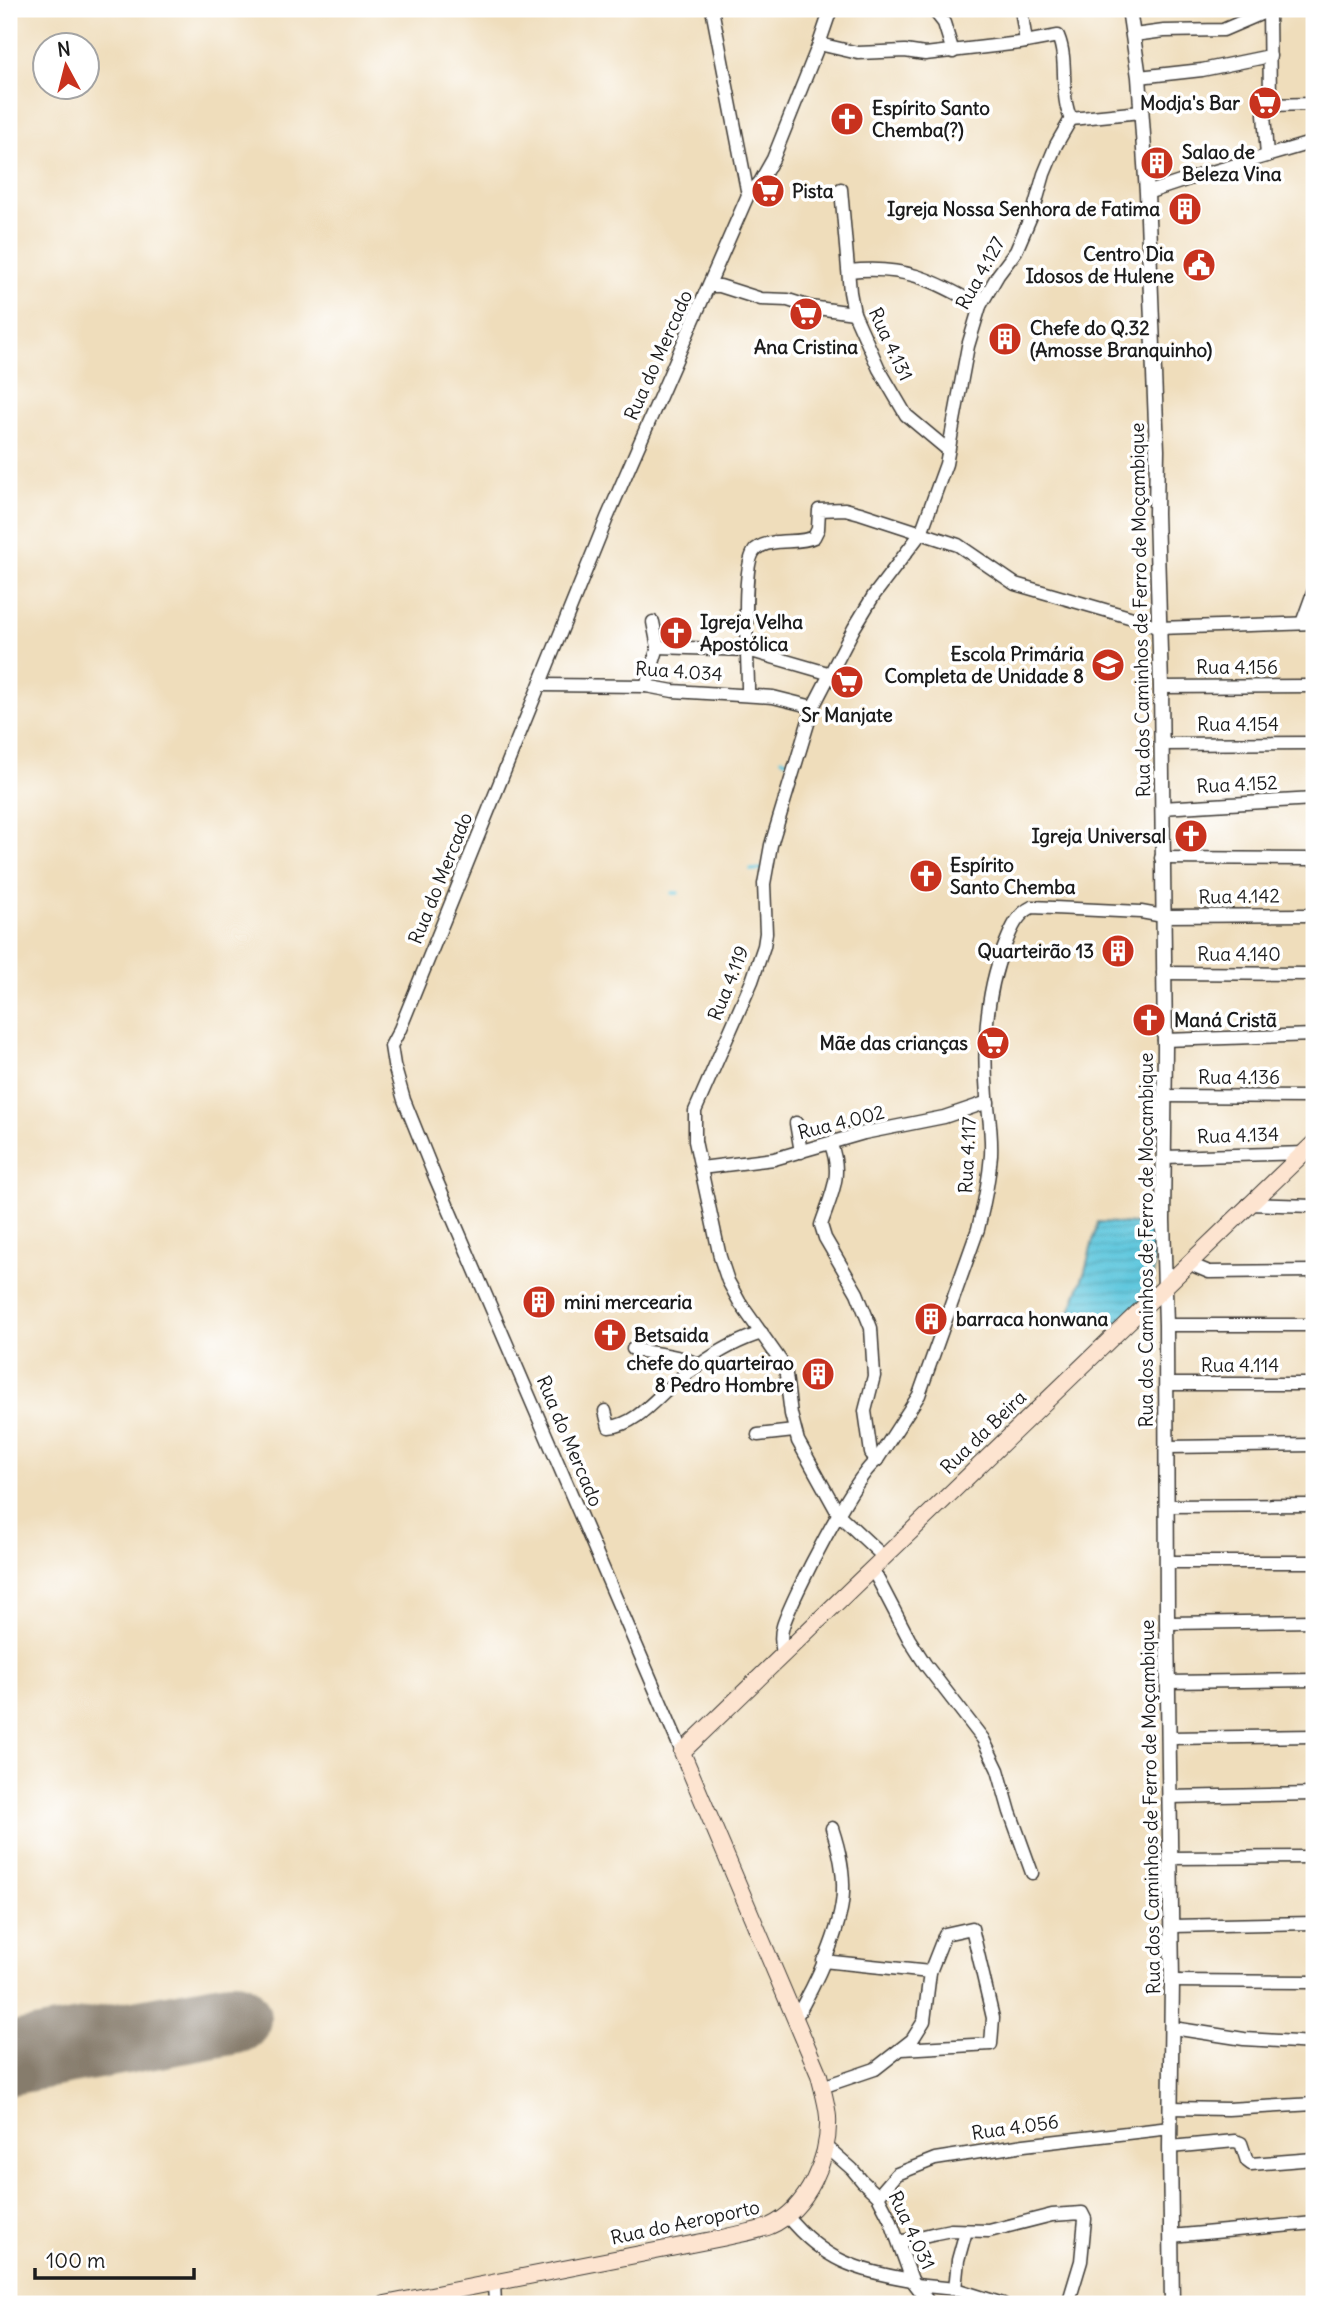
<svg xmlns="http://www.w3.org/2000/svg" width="1323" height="2313" font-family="Delius,sans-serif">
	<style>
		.water { fill: url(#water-rules); stroke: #3e727d; stroke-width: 2 }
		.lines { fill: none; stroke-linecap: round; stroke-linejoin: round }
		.stream { stroke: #61c8de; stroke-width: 3.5 }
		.runway { stroke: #867c6c; stroke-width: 72 }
		.minor-casing { stroke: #3c3934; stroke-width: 15 }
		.tertiary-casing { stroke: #3c3934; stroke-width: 17 }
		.secondary-casing { stroke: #3c3934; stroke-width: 18 }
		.minor { stroke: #fff; stroke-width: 12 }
		.tertiary { stroke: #fff; stroke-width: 14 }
		.secondary { stroke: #fde4d0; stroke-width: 16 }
		.labels { text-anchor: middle; stroke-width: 7; stroke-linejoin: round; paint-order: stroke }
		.poi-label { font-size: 19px; font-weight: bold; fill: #1c1c1c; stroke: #fff; text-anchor: start }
		.street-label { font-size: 19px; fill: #1c1c1c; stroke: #fff }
	</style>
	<defs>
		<pattern id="water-rules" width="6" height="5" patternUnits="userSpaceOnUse" patternTransform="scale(1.75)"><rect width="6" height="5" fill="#61c8de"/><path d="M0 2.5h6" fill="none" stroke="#54abbe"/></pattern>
	</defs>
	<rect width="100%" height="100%" fill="#fff"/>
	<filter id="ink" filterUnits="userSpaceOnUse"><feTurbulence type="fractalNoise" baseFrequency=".0143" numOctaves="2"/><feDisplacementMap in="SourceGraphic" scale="14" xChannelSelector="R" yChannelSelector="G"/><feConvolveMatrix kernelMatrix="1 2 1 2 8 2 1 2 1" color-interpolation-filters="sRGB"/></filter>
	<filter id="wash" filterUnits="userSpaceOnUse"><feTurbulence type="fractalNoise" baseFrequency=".00686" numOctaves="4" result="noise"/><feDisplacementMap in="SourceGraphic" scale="28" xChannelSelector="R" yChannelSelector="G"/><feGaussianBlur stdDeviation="1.57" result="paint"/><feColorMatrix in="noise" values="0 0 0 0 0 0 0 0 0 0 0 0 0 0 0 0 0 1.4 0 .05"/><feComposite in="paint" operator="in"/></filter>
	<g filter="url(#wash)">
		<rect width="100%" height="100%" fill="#efddbb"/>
		<path class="water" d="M1098,1222l57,3 -2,65 -37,35 -47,-10 16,-44z"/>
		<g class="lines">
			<g class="stream">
				<path d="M782,759l8,2"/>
				<path d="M751,870l13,-1"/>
				<path d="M672,893h6"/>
			</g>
			<path class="runway" d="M9,2059l226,-41"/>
		</g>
	</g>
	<g filter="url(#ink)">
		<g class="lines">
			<defs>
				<g id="minor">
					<path d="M933,9l11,14 9,29"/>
					<path d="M1021,9l5,33"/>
					<path d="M1134,35l30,-4 59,-1 49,-21"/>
					<path d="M819,44l39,9 47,-2 20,3 95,-11 38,-7c11,26 1,58 13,83"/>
					<path d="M1139,77l63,-7 68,-14"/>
					<path d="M1268,105l46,-1"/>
					<path d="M1071,119l70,-7"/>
					<path d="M1267,156l-3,-42 6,-11 -1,-93"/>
					<path d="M841,189l9,103 4,21 25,56 27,46 42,35"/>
					<path d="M1147,193l51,-17 116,-34"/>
					<path d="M748,195l12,-13 13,-23 46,-115 12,-35"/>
					<path d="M849,271c57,-6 83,9 131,35"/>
					<path d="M710,286h10l41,13 27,1 22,7 44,6"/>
					<path d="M1302,623l12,-33"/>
					<path d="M658,647l90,3 83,24"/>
					<path d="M540,685l106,1 27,5 100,6 40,10"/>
					<path d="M646,686l12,-39 -5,-25"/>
					<path d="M1161,687l153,-1"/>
					<path d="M748,694c1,-25 -9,-131 8,-145 16,-12 42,-4 58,-12l4,-8 1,-19 26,-1 15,4 98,32 57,39 128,37 15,7 156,-5"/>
					<path d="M1161,744l153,-1"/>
					<path d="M1162,808l152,-9"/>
					<path d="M1161,858l153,1"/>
					<path d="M1163,973l151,1"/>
					<path d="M1164,1040l150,-5"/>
					<path d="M1164,1096l150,1"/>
					<path d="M796,1123l5,29"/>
					<path d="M831,1145c12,31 0,50 -10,80l4,13 32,55 14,35 3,48 -9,35 6,42 6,7"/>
					<path d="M1164,1157l143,-4"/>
					<path d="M701,1168l73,-9 90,-26 80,-16 44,-15"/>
					<path d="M1248,1204l66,2"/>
					<path d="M1191,1260l6,7 12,5 105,-1"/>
					<path d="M1166,1325h148"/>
					<path d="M698,1366c21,-15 40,-26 64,-33"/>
					<path d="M1166,1384h148"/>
					<path d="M605,1411l4,16c27,-2 47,-29 67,-46 7,-5 15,-10 22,-15 -11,-11 -48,-12 -65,-17"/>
					<path d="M758,1435l36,-4"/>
					<path d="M1167,1447l147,-2"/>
					<path d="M1167,1506l147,-1"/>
					<path d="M884,1557l-45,-42 -41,-74 -7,-27 -6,-47 -45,-64 -12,-22 -8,-24 -25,-116v-30l57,-130 12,-35 2,-13 -2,-49 7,-39 42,-138 41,-79 20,-33 47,-62 25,-69 22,-118 12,-40 18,-31 18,-24 18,-42 10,-35 12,-29 15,-26"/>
					<path d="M1167,1562h147"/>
					<path d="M872,1568l37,71 16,25 58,75 15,31 12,42 22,61"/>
					<path d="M1167,1623l147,-2"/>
					<path d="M783,1653c-2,-9 -3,-18 0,-27 9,-29 72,-151 94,-166l42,-65 59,-166c6,-24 11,-49 13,-74 1,-21 -2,-38 -4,-58 -4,-51 -2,-104 18,-152 6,-15 12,-31 27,-38l109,5 22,4 151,-1"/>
					<path d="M1168,1682l146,-2"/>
					<path d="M1169,1738l145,-2"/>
					<path d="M682,1752l-247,-575 -31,-77 -10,-35 -3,-19 9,-17 207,-511 141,-323 -36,-186"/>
					<path d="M1170,1797l144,-3"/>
					<path d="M1171,1858l143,-1"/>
					<path d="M1172,1926l142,-3"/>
					<path d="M823,1961l107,11"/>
					<path d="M1172,1981l142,1"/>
					<path d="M795,2019c19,-32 47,-89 48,-127 1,-22 -4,-43 -11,-64"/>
					<path d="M1173,2028l71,11 70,4"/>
					<path d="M822,2087l53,-18 37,-29 12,-19 6,-49 15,-38 27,-6 21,90 -2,26 -89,5"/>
					<path d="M1170,2108l58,1 86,-5"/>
					<path d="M826,2146l26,23 10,12 16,15 12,23 22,61 18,24"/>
					<path d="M1170,2147l65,-6 6,2 6,18 4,3 63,-5"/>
					<path d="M878,2196l19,-22 38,-15 89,-14 146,-17"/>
					<path d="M787,2216c36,44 70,55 125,64"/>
					<path d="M1171,2236l143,-13"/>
					<path d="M899,2242l37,-9 15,-3 38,1 63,-16 30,-2 3,6 -4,42 -13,43"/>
					<path d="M494,2283l1,21"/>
					<path d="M916,2285l39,4 48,15"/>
					<path d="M955,2289l3,-29 8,-29"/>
				</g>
				<path id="tertiary" d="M1129,9l10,68 8,116 10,257 -1,63 5,174 4,361 -2,172 3,105 1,298 5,358 -2,166 2,157"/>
				<path id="secondary" d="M385,2304l337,-66c16,-4 33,-6 48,-12 38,-17 60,-69 58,-109 -1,-14 -6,-29 -9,-42l-137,-323 632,-609"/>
			</defs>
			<use href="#minor" class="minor-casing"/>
			<use href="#tertiary" class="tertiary-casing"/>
			<use href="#secondary" class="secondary-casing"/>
			<use href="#minor" class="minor"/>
			<use href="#tertiary" class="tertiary"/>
			<use href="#secondary" class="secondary"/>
		</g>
	</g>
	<defs>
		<symbol id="supermarket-disc" viewBox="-11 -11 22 22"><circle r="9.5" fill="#c8321e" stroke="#fff"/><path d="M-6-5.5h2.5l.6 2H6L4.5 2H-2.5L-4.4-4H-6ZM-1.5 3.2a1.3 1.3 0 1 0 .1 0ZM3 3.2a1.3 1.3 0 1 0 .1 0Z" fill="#fff"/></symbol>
		<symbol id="church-disc" viewBox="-11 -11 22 22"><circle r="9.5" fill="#c8321e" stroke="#fff"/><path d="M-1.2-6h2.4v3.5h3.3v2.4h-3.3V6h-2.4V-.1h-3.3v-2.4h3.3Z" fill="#fff"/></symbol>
		<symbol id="building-disc" viewBox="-11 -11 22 22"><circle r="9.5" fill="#c8321e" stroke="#fff"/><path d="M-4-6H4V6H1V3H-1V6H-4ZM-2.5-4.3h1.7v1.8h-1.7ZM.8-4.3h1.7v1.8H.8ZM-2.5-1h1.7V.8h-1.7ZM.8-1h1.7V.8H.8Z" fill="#fff"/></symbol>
		<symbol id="civic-disc" viewBox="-11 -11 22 22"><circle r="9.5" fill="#c8321e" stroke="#fff"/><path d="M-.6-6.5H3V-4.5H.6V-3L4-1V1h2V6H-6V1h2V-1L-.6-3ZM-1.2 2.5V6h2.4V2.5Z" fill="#fff"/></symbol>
		<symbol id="school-disc" viewBox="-11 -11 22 22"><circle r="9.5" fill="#c8321e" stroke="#fff"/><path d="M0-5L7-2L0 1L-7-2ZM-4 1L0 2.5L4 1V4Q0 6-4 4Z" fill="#fff"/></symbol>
	</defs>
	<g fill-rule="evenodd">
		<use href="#supermarket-disc" x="1246" y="84" width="38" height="38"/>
		<use href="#church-disc" x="828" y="100" width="38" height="38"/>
		<use href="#building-disc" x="1138" y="144" width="38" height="38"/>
		<use href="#supermarket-disc" x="749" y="172" width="38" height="38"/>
		<use href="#building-disc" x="1166" y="190" width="38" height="38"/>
		<use href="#civic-disc" x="1180" y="246" width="38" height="38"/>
		<use href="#supermarket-disc" x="787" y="295" width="38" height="38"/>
		<use href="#building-disc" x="986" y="320" width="38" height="38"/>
		<use href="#church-disc" x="657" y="614" width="38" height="38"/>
		<use href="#school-disc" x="1089" y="646" width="38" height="38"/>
		<use href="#supermarket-disc" x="828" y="663" width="38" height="38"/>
		<use href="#church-disc" x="1172" y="817" width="38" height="38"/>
		<use href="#church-disc" x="907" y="857" width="38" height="38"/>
		<use href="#building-disc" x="1099" y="932" width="38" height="38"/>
		<use href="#church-disc" x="1130" y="1001" width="38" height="38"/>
		<use href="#supermarket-disc" x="974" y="1024" width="38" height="38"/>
		<use href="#building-disc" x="520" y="1283" width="38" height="38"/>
		<use href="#building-disc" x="912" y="1300" width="38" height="38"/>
		<use href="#church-disc" x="591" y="1316" width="38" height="38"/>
		<use href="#building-disc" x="799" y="1355" width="38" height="38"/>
	</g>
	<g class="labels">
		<g class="poi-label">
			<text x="1240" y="110" text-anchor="end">Modja's Bar</text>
			<text x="872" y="115">Espírito Santo<tspan x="872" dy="22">Chemba(?)</tspan></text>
			<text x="1182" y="159">Salao de<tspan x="1182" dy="22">Beleza Vina</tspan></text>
			<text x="792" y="198">Pista</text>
			<text x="1160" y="216" text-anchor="end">Igreja Nossa Senhora de Fatima</text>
			<text x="1174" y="261" text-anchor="end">Centro Dia<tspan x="1174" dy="22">Idosos de Hulene</tspan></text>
			<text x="1030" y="335">Chefe do Q.32<tspan x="1030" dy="22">(Amosse Branquinho)</tspan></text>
			<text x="806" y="354" text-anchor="middle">Ana Cristina</text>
			<text x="700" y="629">Igreja Velha<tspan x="700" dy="22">Apostólica</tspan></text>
			<text x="1084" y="661" text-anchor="end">Escola Primária<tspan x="1084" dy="22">Completa de Unidade 8</tspan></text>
			<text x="847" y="722" text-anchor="middle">Sr Manjate</text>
			<text x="1166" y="843" text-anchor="end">Igreja Universal</text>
			<text x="950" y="872">Espírito<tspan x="950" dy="22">Santo Chemba</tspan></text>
			<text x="1094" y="958" text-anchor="end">Quarteirão 13</text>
			<text x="1174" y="1027">Maná Cristã</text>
			<text x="968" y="1050" text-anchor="end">Mãe das crianças</text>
			<text x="564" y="1309">mini mercearia</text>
			<text x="956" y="1326">barraca honwana</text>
			<text x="634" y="1342">Betsaida</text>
			<text x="794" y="1370" text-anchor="end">chefe do quarteirao<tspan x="794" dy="22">8 Pedro Hombre</tspan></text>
		</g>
		<g class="street-label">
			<text transform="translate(980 273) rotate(-61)" y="7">Rua 4.127</text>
			<text transform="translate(891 344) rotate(65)" y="7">Rua 4.131</text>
			<text transform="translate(658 355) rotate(-66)" y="7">Rua do Mercado</text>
			<text transform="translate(1140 610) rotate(-91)" y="7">Rua dos Caminhos de Ferro de Moçambique</text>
			<text x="1237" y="674">Rua 4.156</text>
			<text transform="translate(679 671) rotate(4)" y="7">Rua 4.034</text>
			<text x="1238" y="731">Rua 4.154</text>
			<text transform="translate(1237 784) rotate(-3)" y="7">Rua 4.152</text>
			<text transform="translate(440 878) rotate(-68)" y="7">Rua do Mercado</text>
			<text transform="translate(1239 896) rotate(-1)" y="7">Rua 4.142</text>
			<text x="1239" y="961">Rua 4.140</text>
			<text transform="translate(728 983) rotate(-68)" y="7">Rua 4.119</text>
			<text x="1239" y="1084">Rua 4.136</text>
			<text transform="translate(841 1122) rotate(-14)" y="7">Rua 4.002</text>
			<text transform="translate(1238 1135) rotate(-2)" y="7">Rua 4.134</text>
			<text transform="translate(967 1155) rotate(-87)" y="7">Rua 4.117</text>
			<text transform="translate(1146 1240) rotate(-90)" y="7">Rua dos Caminhos de Ferro de Moçambique</text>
			<text x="1240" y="1372">Rua 4.114</text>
			<text transform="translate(983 1432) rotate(-44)" y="7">Rua da Beira</text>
			<text transform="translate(570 1441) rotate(67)" y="7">Rua do Mercado</text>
			<text transform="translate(1150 1807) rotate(-91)" y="7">Rua dos Caminhos de Ferro de Moçambique</text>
			<text transform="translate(1015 2127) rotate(-8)" y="7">Rua 4.056</text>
			<text transform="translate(685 2222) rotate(-12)" y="7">Rua do Aeroporto</text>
			<text transform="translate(912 2230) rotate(65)" y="7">Rua 4.031</text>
		</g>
	</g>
	<rect width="1323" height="2313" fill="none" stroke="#fff" stroke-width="35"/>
	<g transform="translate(66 66) rotate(353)"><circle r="33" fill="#ffffff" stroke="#a4a4a4" stroke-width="2"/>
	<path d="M0-5L12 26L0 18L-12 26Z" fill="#c8321e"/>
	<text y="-10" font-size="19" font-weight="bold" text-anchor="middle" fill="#1c1c1c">N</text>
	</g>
	<path d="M35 2268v10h159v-10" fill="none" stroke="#1c1c1c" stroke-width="3.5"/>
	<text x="46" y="2268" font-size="21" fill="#1c1c1c" stroke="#ffffff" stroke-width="5" paint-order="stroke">100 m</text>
</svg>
